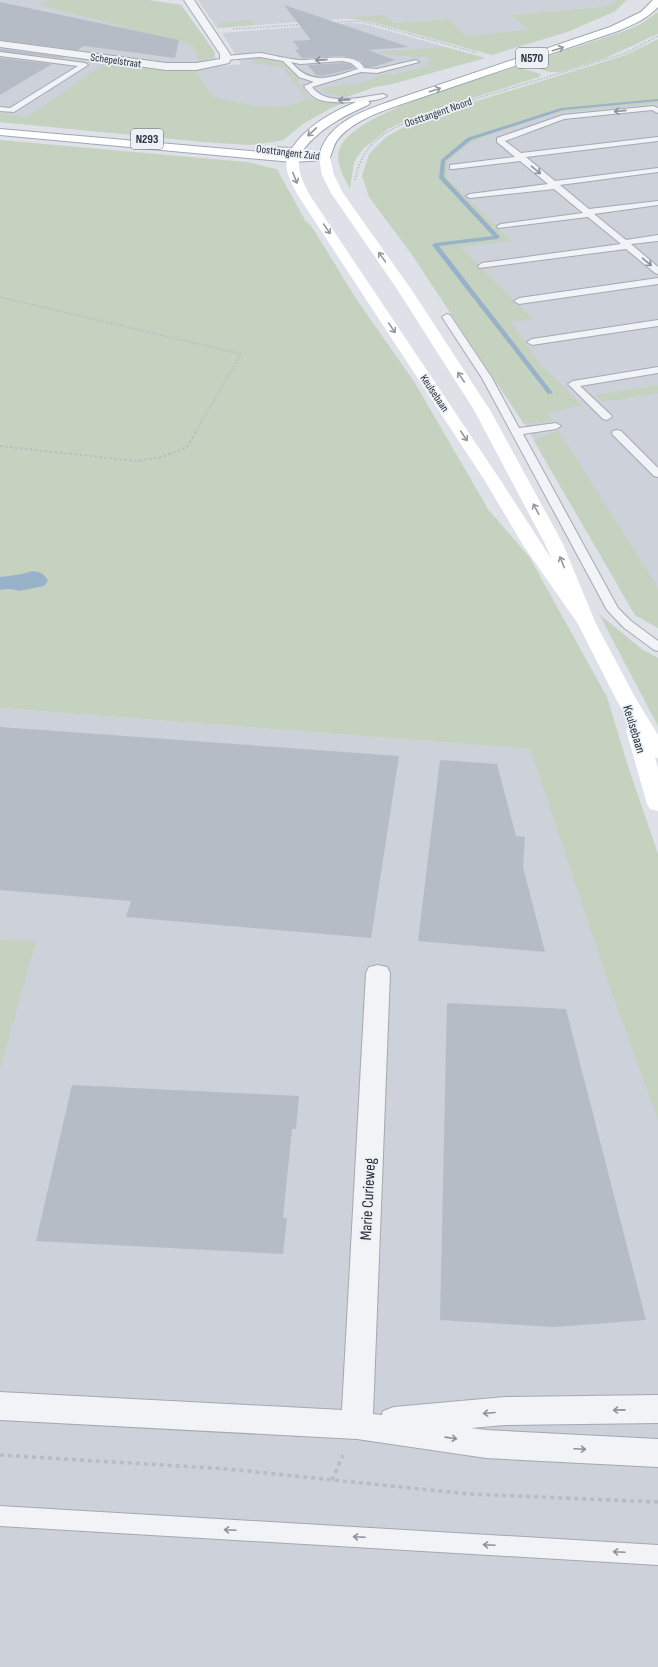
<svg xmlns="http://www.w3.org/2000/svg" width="658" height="1667" font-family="'Sofia Sans Condensed',sans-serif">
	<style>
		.built { fill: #ccd1da }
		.green { fill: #c5d2bf }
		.water { fill: #98b2c9 }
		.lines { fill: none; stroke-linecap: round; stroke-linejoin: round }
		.stream { fill: #98b2c9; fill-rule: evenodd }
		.building { fill: #b5bcc5 }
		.lane-casing { stroke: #a3a9b2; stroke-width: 2 }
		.street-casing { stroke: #a3a9b2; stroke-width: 2 }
		.primary-casing { stroke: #9da7b4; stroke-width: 2 }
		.path-far2 { stroke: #b8bdc3; stroke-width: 1.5; stroke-dasharray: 1.5 1.5; stroke-linecap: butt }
		.path-far1 { stroke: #b8bdc3; stroke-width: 2; stroke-dasharray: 2.5 2.5; stroke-linecap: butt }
		.path { stroke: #b8bdc3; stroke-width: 3.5; stroke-dasharray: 4 4; stroke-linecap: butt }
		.lane { fill: #f1f3f6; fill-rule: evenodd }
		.street { fill: #f1f3f6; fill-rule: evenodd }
		.secondary { fill: #fff; fill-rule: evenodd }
		.primary { fill: #fff; fill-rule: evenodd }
		.oneway { stroke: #93989f }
		.oneway2 { stroke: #8c929a }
		.labels { text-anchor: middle; stroke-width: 3.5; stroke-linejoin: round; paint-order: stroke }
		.far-street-label { font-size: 11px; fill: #27313f; stroke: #edf1f5 }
		.shield { fill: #edf1f5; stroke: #626b76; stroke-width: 1 }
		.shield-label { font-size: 12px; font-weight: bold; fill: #27313f }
		.street-label { font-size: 13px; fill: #27313f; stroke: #edf1f5 }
		.near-street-label { font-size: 16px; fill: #27313f; stroke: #edf1f5 }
	</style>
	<rect width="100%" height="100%" fill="#dee2e8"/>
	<g class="built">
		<path d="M0,0h148l33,5 33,46 1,6 6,9 20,-2 -19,-31 128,-10 14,1 121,34 -93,26 -17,3 -26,9 -1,5 -17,7 -27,15 -21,17 -9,2 -24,3 -45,-3 -205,-20z"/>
		<path d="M198,0h415l2,1 -7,5 -97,9 18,16 -62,5 -19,-17 -55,4 -37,-5 -139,10z"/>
		<path d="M658,96v532l-23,-13 -211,-365 13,-74 26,-37 99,-33z"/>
		<path d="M0,708l530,41 128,203v715h-658z"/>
	</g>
	<g class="green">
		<path d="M50,0h98l33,5 33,46 1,6 -16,5 -6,-16 -5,-2 -148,-39z"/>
		<path d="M613,0h14l-13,12 -47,20 -75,23 -120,-33 -25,-4 36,-3 10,8 55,-4 19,17 61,-6 -17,-15 97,-9 7,-5z"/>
		<path d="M658,12v22l-55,25 -43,13h-11l-25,-8 95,-31 20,-8z"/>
		<path d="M252,20l3,5 -38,3v-2l4,-3z"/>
		<path d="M658,39v64l-102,10 -71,23 -21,11 -17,15v16l64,63 -51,6 73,72 -22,3 30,43 41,40 -34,8 5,8 -29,3 -114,-172 -41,-55 -7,-21 7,-22 17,-17 20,-11 58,-21 162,-50z"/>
		<path d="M445,47l40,11 -93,26 -17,3 -26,9 -9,1 -16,-5v-4c5,-1 31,-5 34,-4l30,-11 5,2 38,-10 -6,-3 8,-2 -8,-4 -11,2 -5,-2 -22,-1 -9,-3z"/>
		<path d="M251,58h11l20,4 8,10 11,4 -4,5 12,16 7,3 12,3 20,-2 -17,7 -27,15 -21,17 -33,5 -45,-3 -205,-20v-9l27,4 81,-56 100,6 2,2 -14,3 17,25c30,6 65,18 94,2l-24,-31 -20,-4h-7z"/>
		<path d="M517,67l24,7 -2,3 -120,38 -31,14 -25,20 -9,13 -4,27c-6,-12 -17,-29 -9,-43 18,-35 136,-66 176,-79z"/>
		<path d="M0,140l247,22 30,7 28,51 7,7 45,73 58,83 73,126 42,49 77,139 21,69 30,88v266l-48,-132 -80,-239 -530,-41v-118l10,-1 9,2 13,-20 -10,3 -22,3z"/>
		<path d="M658,385v8l-55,9 -8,-7z"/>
		<path d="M559,431l99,157v40l-23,-13 -101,-174 9,-5z"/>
		<path d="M599,614l44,36 15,8v68z"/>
		<path d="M0,939l36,2 -36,128z"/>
	</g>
	<path class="water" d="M32,571c8,1 12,2 16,10l-4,5 -25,5 -9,-2 -10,1v-13l22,-3z"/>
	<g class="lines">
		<path class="stream" d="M658,99v2l-95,9 -92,30 -26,21 -1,16 56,60 -3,2 -58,7 114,147 -5,1 -116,-149 3,-2 58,-7 -54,-58 2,-18 26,-22 94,-30z"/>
	</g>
	<g class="building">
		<path d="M0,2l179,38 -4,18 -91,-12 -7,4 -77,-10z"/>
		<path d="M284,5l125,42 -41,3 27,10 -22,7h-8l-5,-6 -16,-5 -42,2 -7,-8 4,-1 -6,-8 18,-1z"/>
		<path d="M0,49l64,8 -2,1 -62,-7z"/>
		<path d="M0,58l52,6 -52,31z"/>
		<path d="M342,63l8,1 5,4 -33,8 -6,-1 -8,-10z"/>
		<path d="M0,727l399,29 -28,182 -245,-21 5,-16 -131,-11z"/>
		<path d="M440,760l57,4 19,72 9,1 -2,30 22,85 -127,-11z"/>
		<path d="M447,1003l119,6 80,311 -91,7 -115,-7z"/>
		<path d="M72,1085l227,11 -3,33h-4l-9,89h4l-4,36 -247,-13z"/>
	</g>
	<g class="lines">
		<defs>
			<g id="lane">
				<path d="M0,52l85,11 3,2 -74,47 -14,-1v-4l10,1 68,-42 -78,-10z"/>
				<path d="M260,53c13,2 27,6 40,7 15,1 56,-10 64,8l13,1 39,-9 3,2 -42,11 -16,-1 -49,15c15,20 49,10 71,7l4,2c-9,7 -56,8 -67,4 -8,-3 -12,-8 -16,-14l10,-4 -15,-5 -16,-16 -23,-4 -34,3 -3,-2 3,-2zM342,61l9,2 7,6c-27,8 -46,18 -67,-7l9,2z"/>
				<path d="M653,106l5,2v5l-6,-3 -88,9 -59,22 16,12 137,-16v4l-132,16 29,24 103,-13v4l-98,13 29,24 69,-8v4l-64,9 32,26 32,-5v6l-27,3 27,23v7l-3,-1 -29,-24 -147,19 -1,-2 4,-3 139,-19 -33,-27 -90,11 -1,-2 4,-2 82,-11 -29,-24 -84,9 -4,-2 4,-2 78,-10 -28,-23 -67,8h-3v-4l65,-8 -18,-15v-4l66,-23z"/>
				<path d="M658,278v6l-139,20 -5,-3 5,-3z"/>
				<path d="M447,314l3,1 42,63 27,50 37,-5 5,3 -5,3 -33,5 95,174 13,13 27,20v10l-4,-1 -31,-23 -16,-17 -125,-232 -40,-61z"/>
				<path d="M658,320v6l-126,19 -5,-3 5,-3z"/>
				<path d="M658,367v6l-78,13 31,29 1,2 -5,3 -4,-1 -35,-35 5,-3z"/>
				<path d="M617,430l4,1 37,37v9l-4,-1 -41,-41 -1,-2 1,-2z"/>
				<path d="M0,1506l658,39v20l-658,-39z"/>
			</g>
			<g id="street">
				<path d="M184,0h10l36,54 1,4 -2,5 -33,7h-30l-166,-23v-6l166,22h30l24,-4v-5z"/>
				<path d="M378,965l9,2 3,6 -17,441 9,1 1,-4 11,-4 111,-10 153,-2v28l-153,2 -34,3 15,2 172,9v28l-172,-9 -129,-19 -357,-19v-28l342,18 24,-437 3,-6z"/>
			</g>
			<path id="primary" d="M653,0h5v7c-11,12 -26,18 -40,24l-216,73c-22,8 -48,16 -64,35 -5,6 -5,13 -9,20l-4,1 -33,2 -292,-27v-6l272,24 -2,-3 2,-3 20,1c14,-20 33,-32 55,-42 7,-3 14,-7 21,-5l2,2 -2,2c-27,12 -51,25 -68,49l20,-1c9,-32 46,-43 74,-53l216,-73 31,-15z"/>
		</defs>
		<use href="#lane" class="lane-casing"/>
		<use href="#street" class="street-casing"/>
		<use href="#primary" class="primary-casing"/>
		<g class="path-far2">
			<path d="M233,29l124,-8 17,3 104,29"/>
			<path d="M452,106l174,-53 32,-17"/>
			<path d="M355,180c8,-39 31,-50 66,-63"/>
			<path d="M0,297l241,57 -46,79"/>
		</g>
		<path class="path-far1" d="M0,446l136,15 26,-4 25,-10 9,-15"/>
		<g class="path">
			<path d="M0,1455l227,14 242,25 189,8"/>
			<path d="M332,1480l11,-25"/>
		</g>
		<use href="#lane" class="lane"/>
		<use href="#street" class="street"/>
		<path class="secondary" d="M295,148l34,5 5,22 9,18 68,96 79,121 73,134 33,80 40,75 22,36v23l-3,-1 3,12v42l-8,-2 -3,-5 -21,-74 3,-4 2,-1 -15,-26 -38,-75 -55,-79 -38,-64 -186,-284c-8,-14 -19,-32 -8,-48zM300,156l19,3 3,16 9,18 66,96 77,121 71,134 7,16 -51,-79 -190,-284c-7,-13 -15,-26 -11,-41z"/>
		<use href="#primary" class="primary"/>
	</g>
	<defs><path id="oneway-shaft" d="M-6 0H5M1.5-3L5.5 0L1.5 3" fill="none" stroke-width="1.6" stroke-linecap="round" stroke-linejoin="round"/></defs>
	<g class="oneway">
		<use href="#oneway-shaft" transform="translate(558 49) rotate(-18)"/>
		<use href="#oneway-shaft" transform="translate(435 90) rotate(-18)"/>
		<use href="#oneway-shaft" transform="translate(312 132) rotate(137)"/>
		<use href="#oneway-shaft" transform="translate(295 178) rotate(68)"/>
		<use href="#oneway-shaft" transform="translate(327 229) rotate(56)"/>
		<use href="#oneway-shaft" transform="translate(382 257) rotate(-125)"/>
		<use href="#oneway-shaft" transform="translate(392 328) rotate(56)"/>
		<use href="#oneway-shaft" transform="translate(461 377) rotate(-124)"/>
		<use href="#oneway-shaft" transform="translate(464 436) rotate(57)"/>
		<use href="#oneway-shaft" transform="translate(536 509) rotate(-118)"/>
		<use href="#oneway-shaft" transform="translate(562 562) rotate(-112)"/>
	</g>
	<g class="oneway2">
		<use href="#oneway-shaft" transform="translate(321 60) rotate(176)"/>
		<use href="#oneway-shaft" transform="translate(344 100) rotate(176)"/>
		<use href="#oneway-shaft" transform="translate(620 111) rotate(174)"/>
		<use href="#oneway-shaft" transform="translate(536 170) rotate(39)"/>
		<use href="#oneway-shaft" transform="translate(647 262) rotate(40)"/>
		<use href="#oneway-shaft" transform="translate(619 1410) rotate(179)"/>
		<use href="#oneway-shaft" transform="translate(489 1413) rotate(175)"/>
		<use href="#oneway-shaft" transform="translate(451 1438) rotate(8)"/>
		<use href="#oneway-shaft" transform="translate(580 1449) rotate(3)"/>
		<use href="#oneway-shaft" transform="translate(230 1530) rotate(-177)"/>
		<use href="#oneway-shaft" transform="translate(359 1537) rotate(-177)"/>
		<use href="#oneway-shaft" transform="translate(489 1545) rotate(-177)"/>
		<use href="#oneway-shaft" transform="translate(619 1552) rotate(-177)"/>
	</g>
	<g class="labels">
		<g class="far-street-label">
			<text transform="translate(116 60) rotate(8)" y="4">Schepelstraat</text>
			<text transform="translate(438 112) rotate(-19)" y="4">Oosttangent Noord</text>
			<text transform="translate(288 152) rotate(7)" y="4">Oosttangent Zuid</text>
			<text transform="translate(435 393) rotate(56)" y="4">Keulsebaan</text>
		</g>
		<g class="shield">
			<rect x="516" y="48" width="32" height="20" rx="3"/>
			<rect x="131" y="129" width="32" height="20" rx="3"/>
		</g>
		<g class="shield-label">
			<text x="532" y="62">N570</text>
			<text x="147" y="143">N293</text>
		</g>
		<g class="street-label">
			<text transform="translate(635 729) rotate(73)" y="5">Keulsebaan</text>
		</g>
		<g class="near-street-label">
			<text transform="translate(367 1199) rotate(-87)" y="6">Marie Curieweg</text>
		</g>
	</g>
</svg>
